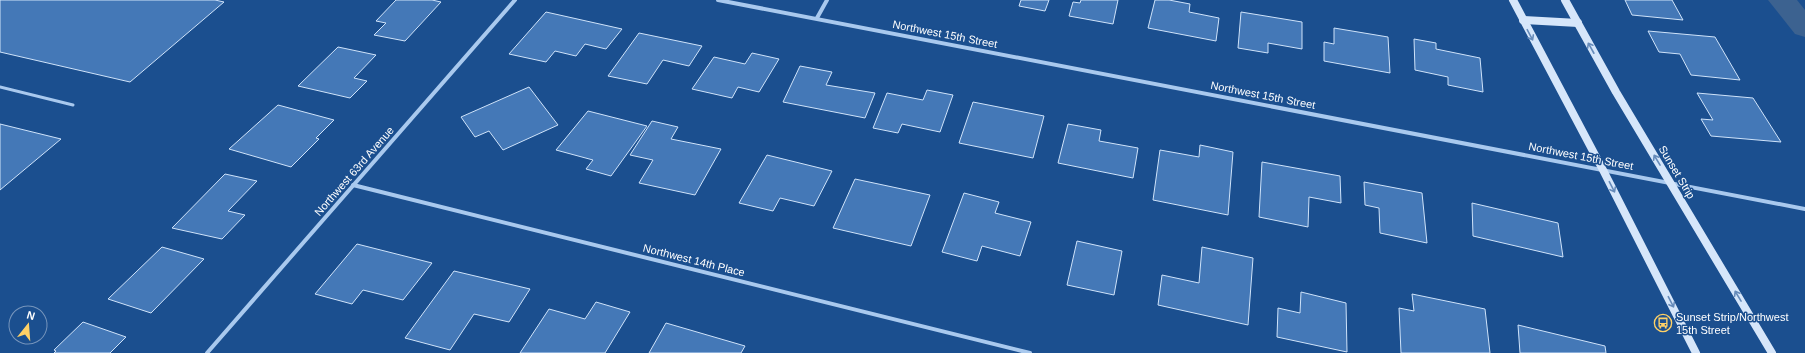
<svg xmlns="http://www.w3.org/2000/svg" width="1805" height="353" font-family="Helvetica,sans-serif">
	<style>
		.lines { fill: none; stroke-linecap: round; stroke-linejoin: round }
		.canal { fill: #3c6290; fill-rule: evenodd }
		.building { fill: #4478b7; stroke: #cfe3fa }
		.lane { stroke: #a9c9ee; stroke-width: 3 }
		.street { stroke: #a9c9ee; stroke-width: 4 }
		.secondary { stroke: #d6e6fa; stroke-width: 8 }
		.oneway { stroke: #668bba }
		.labels { text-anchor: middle; stroke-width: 3; stroke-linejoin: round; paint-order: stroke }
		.street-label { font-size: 11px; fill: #fff; stroke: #1b4f8f }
		.poi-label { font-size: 11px; fill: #fff; stroke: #1b4f8f; text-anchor: start }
	</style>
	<rect width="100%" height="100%" fill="#1b4f8f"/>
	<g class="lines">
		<path class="canal" d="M1768,0h29l8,10v27l-10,-3z"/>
	</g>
	<g class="building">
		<path d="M0,0h215l9,2 -94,80 -130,-30z"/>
		<path d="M396,0h36l9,2 -36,39 -31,-6 12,-12 -10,-2z"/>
		<path d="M1021,0h28l-4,11 -26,-5z"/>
		<path d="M1081,0h37l-5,24 -44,-8 4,-14 7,1z"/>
		<path d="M1155,0h14l21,4 -1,8 30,6 -3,23 -68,-13z"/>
		<path d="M1625,0h47l11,20 -51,-5z"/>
		<path d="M546,12l76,17 -16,20 -21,-5 -9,12 -21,-5 -9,11 -37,-8z"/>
		<path d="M1241,12l61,10v27l-34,-6v10l-30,-5z"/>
		<path d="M1334,28l54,9 2,36 -66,-12v-19l10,2z"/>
		<path d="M1648,31l67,6 25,43 -49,-5 -11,-21 -21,-2z"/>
		<path d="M639,33l63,13 -13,20 -26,-6 -16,24 -39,-8z"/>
		<path d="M1414,39l22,4v6l44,9 3,34 -35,-7v-8l-33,-7z"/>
		<path d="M338,47l38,8 -22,23 13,3 -17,17 -52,-12z"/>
		<path d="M752,53l27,6 -20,33 -21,-5 -6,11 -40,-9 22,-32 31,7z"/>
		<path d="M800,66l32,6 -6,13 49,8 -10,25 -82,-16z"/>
		<path d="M529,87l29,38 -55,25 -14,-19 -14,6 -14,-20z"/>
		<path d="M927,90l26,5 -13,37 -38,-8 -4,9 -25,-5 14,-35 36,7z"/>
		<path d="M1697,93l56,5 28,44 -70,-6 -10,-17 12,1z"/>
		<path d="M973,102l71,14 -11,42 -74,-15z"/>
		<path d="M278,105l56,15 -18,18 3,1 -28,28 -62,-18z"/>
		<path d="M588,111l59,15 -36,50 -25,-7 7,-9 -37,-10z"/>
		<path d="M652,121l26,6 -7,12 50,10 -26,46 -56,-12 14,-23 -23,-5z"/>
		<path d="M0,124l61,15 -61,51z"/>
		<path d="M1068,124l33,6 -2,11 39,7 -5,30 -75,-15z"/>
		<path d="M1200,145l33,7 -5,63 -75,-15 7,-50 39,7z"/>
		<path d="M767,155l65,16 -18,35 -34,-8 -7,13 -34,-8z"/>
		<path d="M1262,162l78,14 1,27 -32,-6 -1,30 -49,-10z"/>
		<path d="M225,174l32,7 -29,30 17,4 -23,24 -50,-11z"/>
		<path d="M855,179l75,16 -19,51 -78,-18z"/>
		<path d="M1364,182l58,11 5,50 -47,-10 -1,-25 -14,-3z"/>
		<path d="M964,193l35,9 -4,11 36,9 -11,34 -38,-10 -5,15 -35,-9z"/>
		<path d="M1472,203l86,20 5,34 -90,-21z"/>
		<path d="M1077,241l45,10 -8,44 -47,-10z"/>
		<path d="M357,244l75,19 -29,37 -40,-10 -11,14 -37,-10z"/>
		<path d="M162,247l42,12 -53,54 -43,-14z"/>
		<path d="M1202,247l51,11 -5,67 -90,-20 4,-30 37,8z"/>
		<path d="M454,271l76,18 -21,33 -35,-8 -24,36 -45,-12z"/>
		<path d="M1301,292l45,11 1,49 -70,-15 1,-29 22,5z"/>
		<path d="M1412,294l73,15 5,44h-89l-2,-45 15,3z"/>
		<path d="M596,302l34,10 -25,41h-85l29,-44 36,10z"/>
		<path d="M83,322l43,15 -16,16h-56l2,-2 -2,-1z"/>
		<path d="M666,323l79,23 -4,7h-92z"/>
		<path d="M1518,325l87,21 1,7h-86z"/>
	</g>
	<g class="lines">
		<path class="lane" d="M0,87l73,18"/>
		<g class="street">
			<path d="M718,0l1087,209"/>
			<path d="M817,18l10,-18"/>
			<path d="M353,185l677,168"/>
			<path d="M207,353l308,-353"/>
		</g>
		<g class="secondary">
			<path d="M1513,0l90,170 93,183"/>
			<path d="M1565,0l51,92 156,261"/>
			<path d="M1523,20l55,3"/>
		</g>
	</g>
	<defs><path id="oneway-shaft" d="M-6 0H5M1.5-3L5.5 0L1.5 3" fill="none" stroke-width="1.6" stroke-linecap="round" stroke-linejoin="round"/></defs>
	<g class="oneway">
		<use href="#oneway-shaft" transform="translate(1530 35) rotate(62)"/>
		<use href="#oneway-shaft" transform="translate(1591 48) rotate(-119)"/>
		<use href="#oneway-shaft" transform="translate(1657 160) rotate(-121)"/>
		<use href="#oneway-shaft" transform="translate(1612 187) rotate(63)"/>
		<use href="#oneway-shaft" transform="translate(1738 296) rotate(-121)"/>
		<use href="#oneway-shaft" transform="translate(1671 302) rotate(63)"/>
	</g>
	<defs>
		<symbol id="bus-ring" viewBox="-11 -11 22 22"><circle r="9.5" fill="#1b4f8f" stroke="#ffd166" stroke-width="1.5"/><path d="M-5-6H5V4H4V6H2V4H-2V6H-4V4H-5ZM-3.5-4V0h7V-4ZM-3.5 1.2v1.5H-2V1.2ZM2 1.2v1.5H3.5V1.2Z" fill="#ffd166"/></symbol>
	</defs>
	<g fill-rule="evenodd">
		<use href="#bus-ring" x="1653" y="313" width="20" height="20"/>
	</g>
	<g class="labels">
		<g class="street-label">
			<text transform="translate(945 34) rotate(11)" y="4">Northwest 15th Street</text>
			<text transform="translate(1263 95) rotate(11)" y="4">Northwest 15th Street</text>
			<text transform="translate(1581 156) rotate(11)" y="4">Northwest 15th Street</text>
			<text transform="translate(354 171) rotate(-49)" y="4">Northwest 63rd Avenue</text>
			<text transform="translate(1677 172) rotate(59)" y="4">Sunset Strip</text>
			<text transform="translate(694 260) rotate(14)" y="4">Northwest 14th Place</text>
		</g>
		<g class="poi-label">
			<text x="1676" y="321">Sunset Strip/Northwest<tspan x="1676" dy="13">15th Street</tspan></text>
		</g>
	</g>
	<g transform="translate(28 325) rotate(17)"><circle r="19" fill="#1b4f8f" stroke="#7695bc"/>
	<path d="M0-3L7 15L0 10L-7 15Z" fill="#ffd166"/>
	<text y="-6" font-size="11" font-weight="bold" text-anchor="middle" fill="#ffffff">N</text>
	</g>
</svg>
